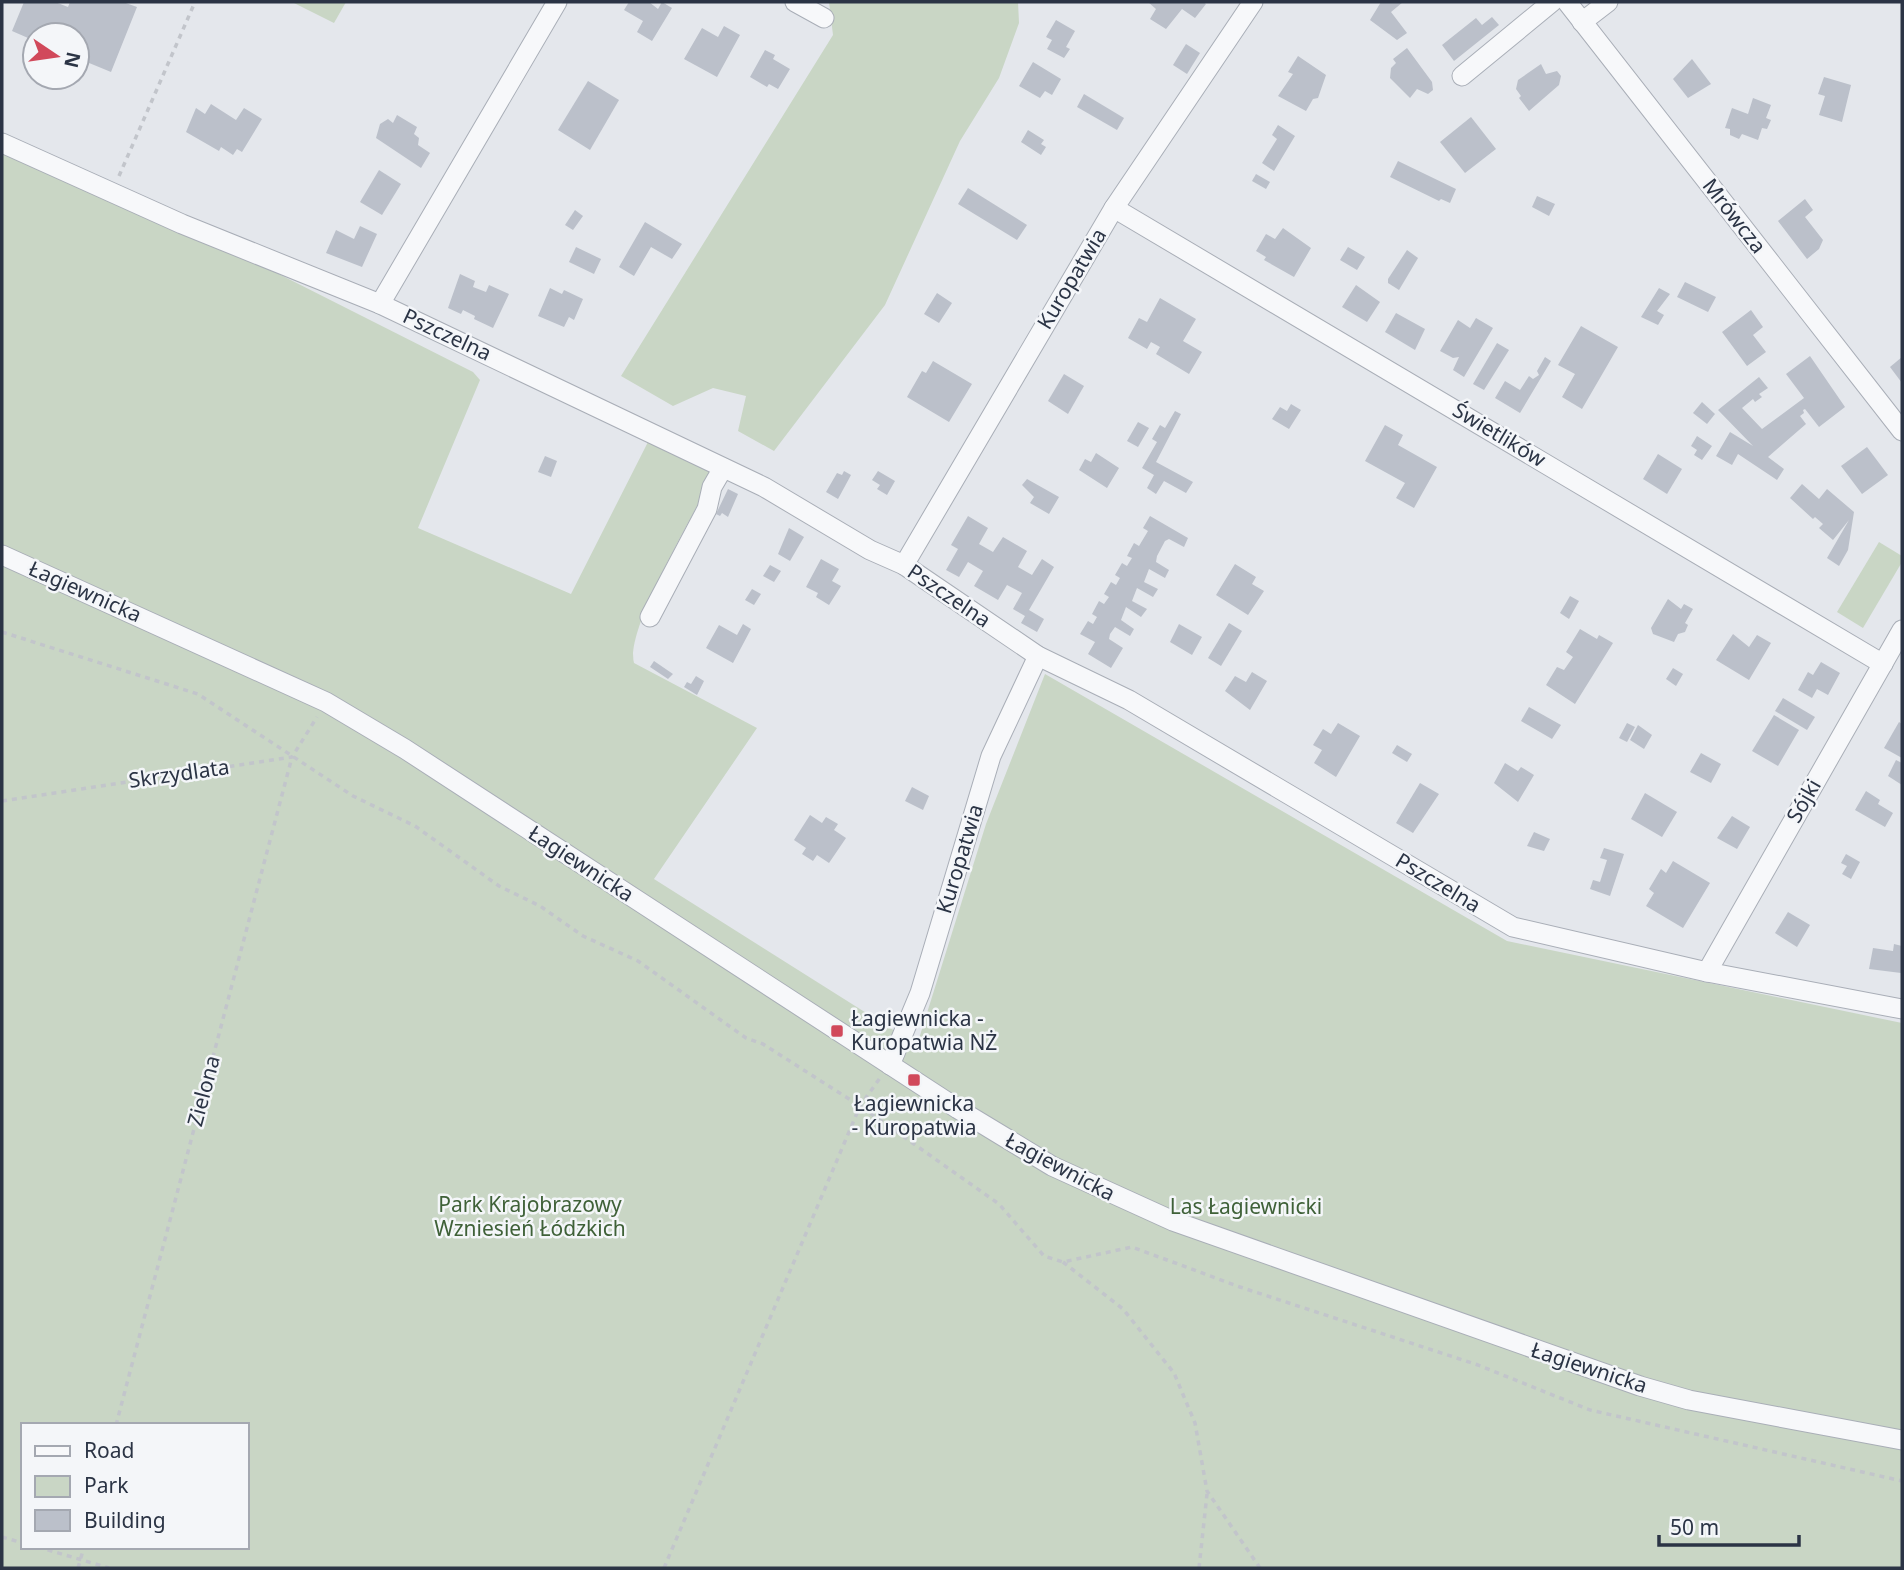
<svg xmlns="http://www.w3.org/2000/svg" width="1904" height="1570" font-family="'Noto Sans',sans-serif">
	<style>
		.green { fill: #c9d6c5; fill-rule: evenodd }
		.building { fill: #bbc0ca }
		.lines { fill: none; stroke-linecap: round; stroke-linejoin: round }
		.minor-casing { stroke: #a9aeb7; stroke-width: 21 }
		.path { stroke: #c2c5cb; stroke-width: 3.5; stroke-dasharray: 5 5; stroke-linecap: butt }
		.minor { stroke: #f7f8fa; stroke-width: 19 }
		.poi-dot { fill: #d1495b; stroke: #f4f6f9; stroke-width: 2.5 }
		.labels { text-anchor: middle; stroke-width: 5; stroke-linejoin: round; paint-order: stroke }
		.street-label { font-size: 21px; fill: #2b3445; stroke: #f4f6f9 }
		.poi-label { font-size: 21px; fill: #2b3445; stroke: #f4f6f9; text-anchor: start }
		.park-label { font-size: 21px; fill: #3f6138; stroke: #f4f6f9 }
	</style>
	<rect width="100%" height="100%" fill="#e4e7ec"/>
	<g class="green">
		<path d="M292,2h54l-12,21z"/>
		<path d="M829,2h189l1,21 -20,55 -39,63 -75,164 -111,146 -36,-20 8,-35 -33,-8 -40,18 -52,-30 212,-341z"/>
		<path d="M2,143l174,79 297,150 7,8 -62,148 153,66 78,-154 63,32 -3,12c-18,35 -84,147 -75,179l123,65 -103,151 263,166 69,-221 59,-150 462,267 395,82v545h-1900zM23,1425h224v122h-224z"/>
		<path d="M1879,542l23,14v6l-39,66 -26,-16z"/>
	</g>
	<g class="building">
		<path d="M24,2h31l13,5 2,-5h53l14,5 -26,65 -34,-14v-23h-42v6l-23,-10z"/>
		<path d="M629,2h20l9,7 4,-7 10,6 -20,33 -15,-9 6,-11 -19,-11z"/>
		<path d="M1148,2h55l3,2 -11,14 -13,-9 -16,20 -16,-10 6,-10z"/>
		<path d="M1381,2h22l-12,10 16,21 -10,7 -27,-20z"/>
		<path d="M1492,17l7,8 -45,36 -12,-16 34,-27 6,7z"/>
		<path d="M1056,20l19,11 -9,16 4,2 -6,9 -17,-9 5,-9 -6,-3z"/>
		<path d="M724,26l16,9 -23,42 -33,-18 18,-31 16,9z"/>
		<path d="M1186,44l14,9 -13,21 -14,-9z"/>
		<path d="M1407,48l25,34 1,8 -5,4 -11,-5 -7,9 -20,-20 1,-10 5,-5 -3,-4z"/>
		<path d="M765,50l10,5 -2,4 17,10 -12,20 -9,-5 -2,3 -17,-10z"/>
		<path d="M1298,56l28,19 -8,23 -5,1 -7,12 -28,-15 15,-22 -5,-2z"/>
		<path d="M1692,59l19,25 -23,14 -15,-19z"/>
		<path d="M1033,62l28,17 -9,16 -7,-4 -5,7 -21,-12z"/>
		<path d="M1541,64l5,10 11,-3 4,5 -2,9 -30,26 -10,-13 2,-2 -5,-7 2,-9z"/>
		<path d="M1824,77l27,8 -9,37 -23,-7 6,-19 -7,-2z"/>
		<path d="M588,81l31,19 -29,50 -32,-20z"/>
		<path d="M1084,94l40,24 -7,12 -40,-23z"/>
		<path d="M1753,98l18,7 -5,13 5,2 -4,9 -5,-1 -4,12 -16,-6 -3,5 -9,-4v-6l-5,-1 7,-20 16,6z"/>
		<path d="M211,104l25,16 8,-12 18,11 -20,33 -5,-3 -4,6 -12,-8 -2,4 -33,-19 10,-24 9,6z"/>
		<path d="M397,115l20,12 -3,7 5,4 -1,7 12,8 -9,15 -45,-30 4,-14 8,-5 5,4z"/>
		<path d="M1471,117l25,32 -31,24 -25,-31z"/>
		<path d="M1278,125l17,11 -21,35 -12,-8 15,-24 -5,-4z"/>
		<path d="M1028,130l16,10 -3,4 5,3 -5,8 -20,-13z"/>
		<path d="M1398,161l58,28 -6,14 -9,-4 -2,2 -49,-24z"/>
		<path d="M379,170l22,14 -19,31 -22,-13z"/>
		<path d="M1256,174l14,8 -4,7 -14,-8z"/>
		<path d="M968,188l59,37 -10,15 -59,-36z"/>
		<path d="M1537,196l18,8 -6,12 -17,-9z"/>
		<path d="M1805,199l8,11 -8,7 18,23 -4,9 -12,10 -29,-38z"/>
		<path d="M575,210l8,6 -10,14 -8,-5z"/>
		<path d="M645,222l37,22 -10,15 -21,-12 -17,29 -15,-9z"/>
		<path d="M360,226l17,8 -15,33 -36,-14 10,-23 18,9z"/>
		<path d="M1283,228l28,20 -17,29 -30,-17 2,-3 -10,-6 10,-17 9,5z"/>
		<path d="M576,247l25,12 -7,15 -25,-12z"/>
		<path d="M1348,247l17,10 -8,13 -17,-10z"/>
		<path d="M1407,250l11,8 -19,32 -11,-7v-4z"/>
		<path d="M460,274l15,7 -2,6 13,5 3,-7 20,9 -16,34 -19,-9 1,-3 -12,-6 -2,4 -13,-6z"/>
		<path d="M1685,282l31,15 -8,15 -31,-15z"/>
		<path d="M1356,285l24,17 -13,20 -25,-15z"/>
		<path d="M550,288l12,6 2,-4 19,9 -9,21 -5,-3 -5,10 -26,-11z"/>
		<path d="M1659,288l11,6 -13,17 7,4 -6,10 -17,-8z"/>
		<path d="M937,293l15,10 -13,20 -15,-9z"/>
		<path d="M1160,298l36,21 -13,22 19,11 -13,22 -33,-20 4,-7 -9,-5 -4,7 -19,-11 11,-20 8,4z"/>
		<path d="M1751,310l12,17 -10,8 13,17 -19,14 -25,-34z"/>
		<path d="M1396,313l29,16 -10,21 -30,-18z"/>
		<path d="M1476,318l17,10 -29,49 -11,-7 6,-13 -6,1 -13,-7 18,-31 12,8z"/>
		<path d="M1581,326l37,21 -36,62 -20,-12 13,-23 -17,-9z"/>
		<path d="M1497,343l12,7 -25,40 -11,-6z"/>
		<path d="M1810,356l35,51 -26,20 -14,-18 -2,1 1,3 -4,3 6,8 -38,33 16,12 -7,11 -39,-26 -6,11 -16,-9 14,-24 23,14 -35,-36 41,-33 9,11 -9,6 3,3 -7,5 -2,-3 -11,9 20,21 42,-31 -18,-24z"/>
		<path d="M1545,357l6,4 -31,52 -25,-15 10,-17 15,9 9,-14 4,3 6,-4 -2,-4z"/>
		<path d="M1902,357v26l-12,-16z"/>
		<path d="M933,361l39,23 -23,38 -42,-25 15,-26 4,2z"/>
		<path d="M1064,374l20,12 -16,28 -20,-13z"/>
		<path d="M1702,402l13,12 -8,10 -14,-11z"/>
		<path d="M1291,404l10,6 -12,19 -17,-10 8,-12 7,4z"/>
		<path d="M1175,411l6,3 -25,48 37,20 -7,11 -22,-12 -8,13 -9,-6 7,-13 -12,-7 15,-26 -5,-3 8,-14 5,3z"/>
		<path d="M1138,422l11,6 -11,19 -11,-6z"/>
		<path d="M1385,425l18,10 -5,10 39,22 -23,41 -18,-10 9,-15 -40,-22z"/>
		<path d="M1697,436l15,10 -10,14 -8,-5 3,-5 -6,-4z"/>
		<path d="M1867,447l21,28 -26,19 -21,-28z"/>
		<path d="M1096,453l23,15 -12,20 -28,-18 6,-11 6,3z"/>
		<path d="M1658,454l24,15 -15,25 -24,-15z"/>
		<path d="M545,456l12,5 -6,16 -13,-5z"/>
		<path d="M844,471l7,4 -13,24 -12,-7 11,-19 5,2z"/>
		<path d="M878,471l17,10 -8,14 -10,-6 3,-4 -8,-5z"/>
		<path d="M1027,479l32,18 -10,17 -19,-11 4,-6 -12,-12z"/>
		<path d="M1802,484l17,15 8,-10 27,23 -6,38 -9,16 -12,-8 22,-38 -16,20 -14,-12 4,-4 -8,-7 -2,2 -23,-21z"/>
		<path d="M728,489l10,5 -10,23 -6,-4 -2,3 -4,-2z"/>
		<path d="M968,516l20,12 -9,16 14,8 10,-15 24,14 -9,16 14,8 10,-16 12,8 -25,43 15,9 -7,13 -16,-9 4,-7 -12,-7 9,-16 -15,-8 -9,15 -24,-14 9,-15 -15,-9 -9,15 -13,-7 12,-21 -7,-4z"/>
		<path d="M1150,516l38,22 -4,9 -15,-8 -4,2 -8,15 -1,6 13,8 -4,8 -16,-9 -5,13 14,7 -5,8 -16,-9 -5,13 15,8 -6,8 -15,-10 -5,13 13,9 -4,7 -15,-9 -5,7 -1,5 14,9 -12,20 -23,-14 7,-12 -15,-8 8,-13 5,3 4,-7 -5,-3 7,-13 5,3 5,-7 -5,-3 7,-12 5,3 4,-7 -5,-3 7,-12 5,3 5,-8 -5,-2 7,-13 5,3 9,-15 -5,-3z"/>
		<path d="M789,528l15,9 -14,24 -12,-7z"/>
		<path d="M821,559l18,10 -7,12 9,5 -12,19 -13,-8 2,-4 -12,-6z"/>
		<path d="M1235,564l21,13 -4,7 12,7 -16,24 -32,-20z"/>
		<path d="M770,565l11,6 -7,11 -11,-6z"/>
		<path d="M752,589l9,5 -7,11 -9,-5z"/>
		<path d="M1570,596l9,5 -10,18 -9,-6z"/>
		<path d="M1668,599l13,10 3,-5 9,5 -8,14 3,2 -3,7 -7,2 -4,8 -21,-8 -2,-6z"/>
		<path d="M1229,623l13,8 -21,35 -13,-8z"/>
		<path d="M743,624l8,5 -18,34 -27,-15 13,-23 18,10z"/>
		<path d="M1179,624l23,13 -10,18 -22,-13z"/>
		<path d="M1580,629l17,10 2,-4 14,8 -38,61 -29,-19 11,-18 7,3 9,-13 -7,-5z"/>
		<path d="M1733,634l16,13 8,-12 14,8 -22,37 -33,-20z"/>
		<path d="M654,661l19,13 -5,5 -18,-12z"/>
		<path d="M1821,662l19,11 -12,22 -11,-6 -5,9 -14,-8 10,-18 5,3z"/>
		<path d="M1673,668l10,6 -7,12 -10,-7z"/>
		<path d="M1252,672l15,9 -17,29 -25,-19 10,-15 11,6z"/>
		<path d="M696,676l8,5 -7,14 -13,-8 3,-5 4,2z"/>
		<path d="M1783,698l32,19 -8,13 -32,-19z"/>
		<path d="M1529,707l32,18 -9,14 -31,-18z"/>
		<path d="M1774,715l25,15 -21,36 -26,-15z"/>
		<path d="M1899,722l3,2v34l-18,-10z"/>
		<path d="M1338,723l22,13 -24,41 -22,-14 8,-13 -9,-5 10,-16 8,5z"/>
		<path d="M1627,723l8,4 -8,15 -8,-4z"/>
		<path d="M1638,725l14,10 -8,14 -14,-9z"/>
		<path d="M1397,745l15,9 -5,8 -15,-9z"/>
		<path d="M1701,753l20,11 -10,19 -21,-11z"/>
		<path d="M1896,760l6,3v22l-14,-9z"/>
		<path d="M1505,763l13,8 3,-4 13,8 -16,27 -24,-19z"/>
		<path d="M1420,783l19,11 -26,39 -17,-10z"/>
		<path d="M912,787l17,9 -6,14 -18,-9z"/>
		<path d="M1866,791l14,9 -2,4 15,9 -8,14 -30,-17z"/>
		<path d="M1645,793l32,19 -15,25 -31,-18z"/>
		<path d="M810,815l12,8 4,-6 12,7 -4,6 12,8 -17,25 -12,-8 -4,6 -11,-7 4,-6 -12,-8z"/>
		<path d="M1732,816l18,11 -13,22 -20,-11z"/>
		<path d="M1534,832l16,7 -6,12 -17,-5z"/>
		<path d="M1604,848l20,6 -14,42 -20,-7 3,-9 7,2 7,-22 -7,-2z"/>
		<path d="M1846,854l14,8 -9,17 -9,-5 5,-8 -6,-3z"/>
		<path d="M1673,861l37,22 -27,45 -37,-22 8,-13 -5,-4 12,-20 5,4z"/>
		<path d="M1788,912l22,13 -13,22 -22,-14z"/>
		<path d="M1894,944l8,2 -1,27 -32,-4 4,-21 20,3z"/>
	</g>
	<g class="lines">
		<defs>
			<g id="minor">
				<path d="M795,2l29,16"/>
				<path d="M1567,2l335,429"/>
				<path d="M1582,22l26,-20"/>
				<path d="M1462,76l90,-74"/>
				<path d="M2,143l180,81 198,80 384,183 106,63 34,15 134,91 91,44 384,227 194,45 195,37"/>
				<path d="M1114,208l769,456"/>
				<path d="M380,304l177,-302"/>
				<path d="M2,555l324,147 79,47 553,360 94,57 121,55 467,165 49,14 213,40"/>
				<path d="M904,565l210,-357 139,-206"/>
				<path d="M650,617l57,-108 5,-22 11,-19"/>
				<path d="M1707,972l195,-342"/>
				<path d="M890,1065l30,-72 71,-237 47,-100"/>
			</g>
		</defs>
		<use href="#minor" class="minor-casing"/>
		<g class="path">
			<path d="M119,176l76,-174"/>
			<path d="M2,632l196,62 155,102 62,30 84,60 41,20 43,30 55,25 108,77 17,6 97,62 139,98 45,52 19,6 69,-15 108,40 238,78 112,45 312,71"/>
			<path d="M2,801l290,-44 25,-40"/>
			<path d="M1063,1262l60,47 51,64 21,50 12,68 53,77"/>
			<path d="M116,1425l176,-668"/>
			<path d="M2,1537l21,6"/>
			<path d="M38,1547l71,21"/>
			<path d="M78,1568l6,-21"/>
			<path d="M664,1568l196,-462 20,-28"/>
			<path d="M1199,1568l8,-74"/>
		</g>
		<use href="#minor" class="minor"/>
	</g>
	<g class="poi-dot">
		<rect x="830" y="1024" width="14" height="14" rx="3.5"/>
		<rect x="907" y="1073" width="14" height="14" rx="3.5"/>
	</g>
	<g class="labels">
		<g class="street-label">
			<text transform="translate(1734 216) rotate(52)" y="7">Mrówcza</text>
			<text transform="translate(1072 279) rotate(-59)" y="7">Kuropatwia</text>
			<text transform="translate(447 335) rotate(25)" y="7">Pszczelna</text>
			<text transform="translate(1499 435) rotate(31)" y="7">Świetlików</text>
			<text transform="translate(85 592) rotate(24)" y="7">Łagiewnicka</text>
			<text transform="translate(949 596) rotate(34)" y="7">Pszczelna</text>
			<text transform="translate(179 774) rotate(-8)" y="7">Skrzydlata</text>
			<text transform="translate(1804 801) rotate(-60)" y="7">Sójki</text>
			<text transform="translate(960 859) rotate(-73)" y="7">Kuropatwia</text>
			<text transform="translate(581 864) rotate(33)" y="7">Łagiewnicka</text>
			<text transform="translate(1438 883) rotate(31)" y="7">Pszczelna</text>
			<text transform="translate(204 1091) rotate(-75)" y="7">Zielona</text>
			<text transform="translate(1060 1167) rotate(28)" y="7">Łagiewnicka</text>
			<text transform="translate(1589 1368) rotate(18)" y="7">Łagiewnicka</text>
		</g>
		<g class="poi-label">
			<text x="851" y="1026">Łagiewnicka -<tspan x="851" dy="24">Kuropatwia NŻ</tspan></text>
			<text x="914" y="1111" text-anchor="middle">Łagiewnicka<tspan x="914" dy="24">- Kuropatwia</tspan></text>
		</g>
		<g class="park-label">
			<text x="530" y="1212">Park Krajobrazowy<tspan x="530" dy="24">Wzniesień Łódzkich</tspan></text>
			<text x="1246" y="1214">Las Łagiewnicki</text>
		</g>
	</g>
	<rect width="1904" height="1570" fill="none" stroke="#2b3445" stroke-width="7"/>
	<rect x="21" y="1423" width="228" height="126" fill="#f4f6f9" stroke="#a4a8b1" stroke-width="2"/>
	<rect x="35" y="1446" width="35" height="10" fill="#f7f8fa" stroke="#a4a8b1" stroke-width="2"/>
	<text x="84" y="1458" font-size="21" fill="#2b3445">Road</text>
	<rect x="35" y="1476" width="35" height="21" fill="#c9d6c5" stroke="#a4a8b1" stroke-width="2"/>
	<text x="84" y="1493" font-size="21" fill="#2b3445">Park</text>
	<rect x="35" y="1510" width="35" height="21" fill="#bbc0ca" stroke="#a4a8b1" stroke-width="2"/>
	<text x="84" y="1528" font-size="21" fill="#2b3445">Building</text>
	<g transform="translate(56 56) rotate(103)"><circle r="33" fill="#f4f6f9" stroke="#a4a8b1" stroke-width="2"/>
	<path d="M0-5L12 26L0 18L-12 26Z" fill="#d1495b"/>
	<text y="-10" font-size="19" font-weight="bold" text-anchor="middle" fill="#2b3445">N</text>
	</g>
	<path d="M1659 1535v10h140v-10" fill="none" stroke="#2b3445" stroke-width="3.5"/>
	<text x="1670" y="1535" font-size="21" fill="#2b3445" stroke="#f4f6f9" stroke-width="5" paint-order="stroke">50 m</text>
</svg>
